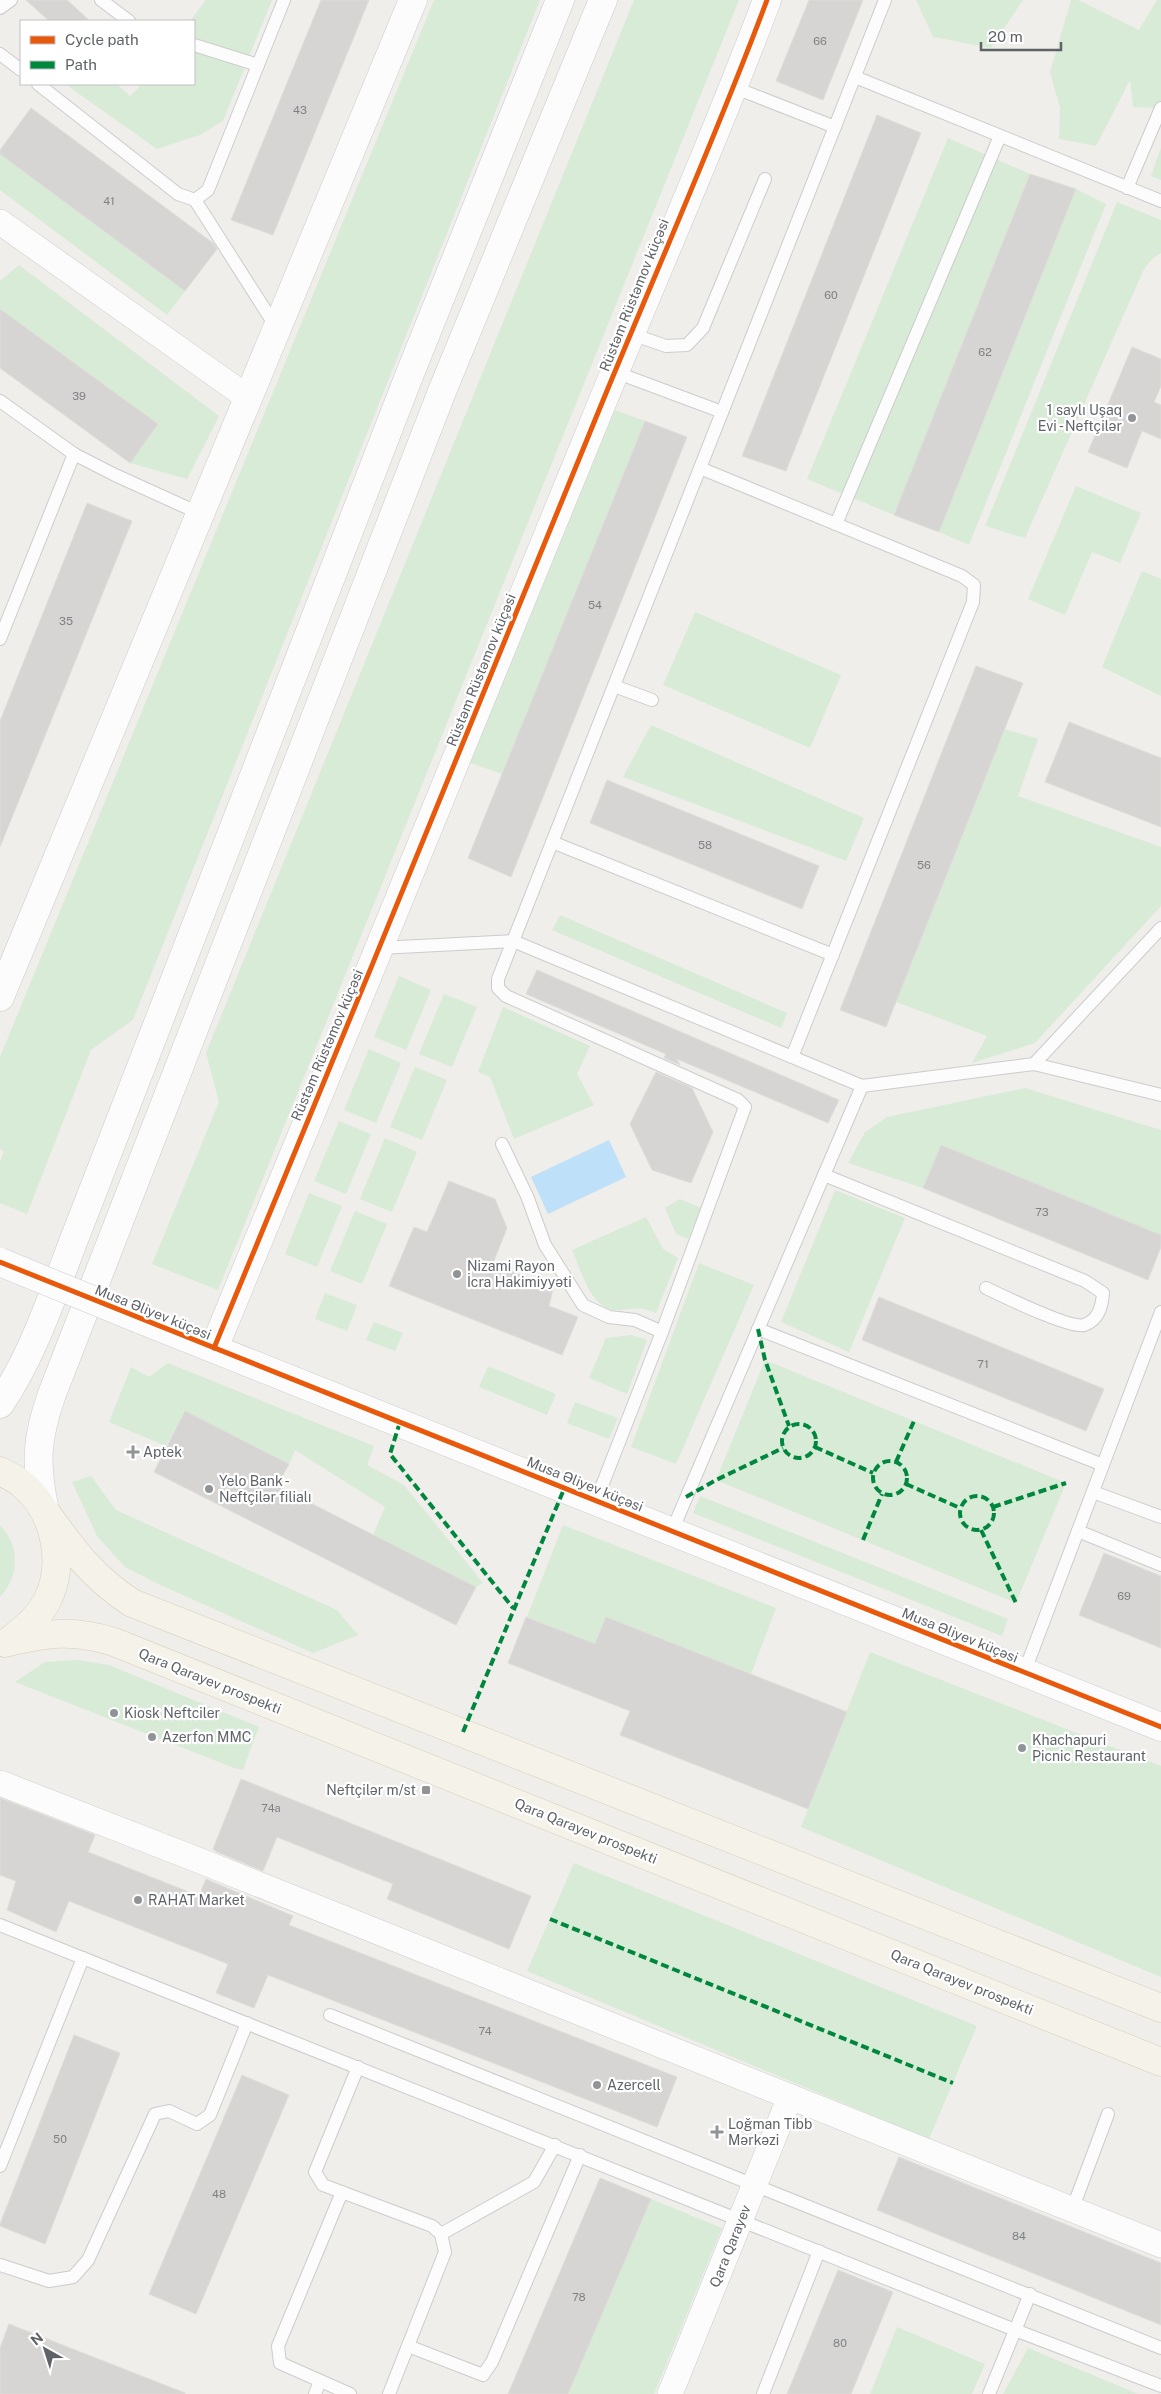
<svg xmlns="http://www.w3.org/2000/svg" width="1161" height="2394" font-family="'Public Sans',sans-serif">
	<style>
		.green { fill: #d8ebd6 }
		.water { fill: #bfe0f9 }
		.building { fill: #d6d5d3; stroke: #deddd9 }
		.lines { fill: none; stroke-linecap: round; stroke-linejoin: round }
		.service-casing { stroke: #cbcccc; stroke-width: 14 }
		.minor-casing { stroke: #cbcccc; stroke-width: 26 }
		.tertiary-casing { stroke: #cbcccc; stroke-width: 29 }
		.secondary-casing { stroke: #cacacb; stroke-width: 29 }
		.primary-casing { stroke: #d7ceb8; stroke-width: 29 }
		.service { stroke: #fdfcfc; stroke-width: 12 }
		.minor { stroke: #fdfcfc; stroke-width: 25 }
		.tertiary { stroke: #fdfcfc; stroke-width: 28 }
		.secondary { stroke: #fdfcfc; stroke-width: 28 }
		.primary { stroke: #f4f2e9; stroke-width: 28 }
		.tertiary-bridge-casing { stroke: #cbcccc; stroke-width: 29; stroke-linecap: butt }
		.tertiary-bridge { stroke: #fdfcfc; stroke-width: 28 }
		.quiet { stroke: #00873e; stroke-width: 4; stroke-dasharray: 8 4; stroke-linecap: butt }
		.cycleway-casing { stroke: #fff; stroke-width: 8 }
		.cycleway { stroke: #e8590c; stroke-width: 5 }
		.poi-dot { fill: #919496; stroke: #fff; stroke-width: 2 }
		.labels { text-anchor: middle; stroke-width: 4.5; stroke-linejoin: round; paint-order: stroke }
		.number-label { font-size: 11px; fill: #7e8184 }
		.street-label { font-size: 14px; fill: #5f6368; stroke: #fff }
		.poi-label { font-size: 14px; fill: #5f6368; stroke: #fff; text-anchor: start }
	</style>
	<rect width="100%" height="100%" fill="#efeeea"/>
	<g class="green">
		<path d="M206,0h66l-49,121 -23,14 -43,14 -92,-65h52l13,12 12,-12h52v-63h-4z"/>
		<path d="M434,0h106l-407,1020 -42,30 -64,164 -27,-11v-41l4,-11 -4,-2v-92z"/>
		<path d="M634,0h105l-521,1290 -66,-26 67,-162 -13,-49z"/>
		<path d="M916,0h107l-32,48 -58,-11z"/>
		<path d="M1071,0h7l61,30 18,-30h4v108l-28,-1 -3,-27 -34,66 -37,-7 1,-31 -10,-36z"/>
		<path d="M948,138l82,36 -136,341 -87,-36z"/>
		<path d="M1161,148v32l-10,-4z"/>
		<path d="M0,154l185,137 -18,24 -167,-125z"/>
		<path d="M1076,189l30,15 -137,341 -30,-13z"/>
		<path d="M1117,202l44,18v33l-8,5 -9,11 -119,269 -40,-12z"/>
		<path d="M19,265l200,151 -32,63 -57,-16 28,-39 -158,-115v-28z"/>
		<path d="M615,410l30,11 -143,353 -34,-12z"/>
		<path d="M1076,486l65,27 -21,50 -28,-11 -27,63 -37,-16z"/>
		<path d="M1142,571l19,8v117l-59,-29z"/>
		<path d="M695,612l146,63 -31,73 -147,-63z"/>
		<path d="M651,725l213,93 -18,43 -223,-84z"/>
		<path d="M1005,729l33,10 -20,57 143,51v59l-126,137 -63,20 15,-27 -91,-34z"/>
		<path d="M560,915l227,98 -6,15 -229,-98z"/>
		<path d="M399,976l32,14 -25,60 -32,-13z"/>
		<path d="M444,994l33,13 -25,60 -33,-13z"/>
		<path d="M503,1007l87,39 -13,28 17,31 -80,34 -24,-62 -12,-5z"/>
		<path d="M369,1049l32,14 -25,60 -32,-13z"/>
		<path d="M415,1067l32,13 -25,60 -32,-13z"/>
		<path d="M1025,1088l136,42v105l-220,-90 -18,43 -75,-25 17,-31 22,-15z"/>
		<path d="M339,1121l32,13 -25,60 -32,-13z"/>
		<path d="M385,1138l32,14 -25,60 -32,-13z"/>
		<path d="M835,1190l70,28 -56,134 -68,-30z"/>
		<path d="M309,1193l33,13 -25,61 -32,-13z"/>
		<path d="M680,1199l21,9 -13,31 -12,-5 -11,-26z"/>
		<path d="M355,1211l32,13 -25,60 -32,-13z"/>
		<path d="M646,1217l17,32 15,9 -22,55c-20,-8 -21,-3 -41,-3 -24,-1 -35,-42 -43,-60z"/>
		<path d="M699,1263l55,22 -78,179 -45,-17z"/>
		<path d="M325,1293l32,12 -10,26 -32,-12z"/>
		<path d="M374,1322l29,11 -8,18 -29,-11z"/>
		<path d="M631,1335l16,5 -20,54 -38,-16 17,-40z"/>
		<path d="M765,1360l301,123 -50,120 -300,-123z"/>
		<path d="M168,1363l206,83 -7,19 37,20 79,98 -7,4 -103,-52 12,-28 -90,-57 -6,14 -104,-53 -19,35 -57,-24 22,-55 18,10z"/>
		<path d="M488,1366l68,28 -9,21 -68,-28z"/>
		<path d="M575,1402l43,16 -9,21 -42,-16z"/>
		<path d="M91,1476l25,34 221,100 21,25 -45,18 -155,-69 -33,-17 -28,-31 -25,-54z"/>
		<path d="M700,1496l308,123 -6,17 -309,-123z"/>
		<path d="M0,1525c20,21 20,50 0,72z"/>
		<path d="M563,1525l213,83 -25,66 -144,-57 -12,27 -68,-27z"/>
		<path d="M870,1652l291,114v211l-360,-150z"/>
		<path d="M77,1660l32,5 150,62 -16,43 -9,-2 -219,-86 30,-20z"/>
		<path d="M574,1863l403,163 -48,113 -402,-168z"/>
		<path d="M651,2199l71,29 -68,166h-86z"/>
		<path d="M897,2327l88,37 -13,30h-102z"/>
		<path d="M1028,2348l110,46h-135z"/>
	</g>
	<path class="water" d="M609,1140l17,37 -78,37 -17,-37z"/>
	<g class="building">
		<path d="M26,0h41l23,21h-41z"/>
		<path d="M321,0h48l-96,235 -42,-15z"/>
		<path d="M809,0h54l-40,100 -47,-19z"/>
		<path d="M31,108l182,135 4,6 -32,42 -185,-137v-4z"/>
		<path d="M877,115l44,18 -135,338 -44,-15z"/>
		<path d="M1030,174l46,15 -137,343 -45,-17z"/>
		<path d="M0,309l158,115 -28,39 -130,-95z"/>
		<path d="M1132,347l29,12v27l-7,16 7,3v34l-19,-8 -15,37 -39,-16z"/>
		<path d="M645,421l42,16 -176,440 -43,-19z"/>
		<path d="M87,503l45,18 -132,326v-126z"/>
		<path d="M976,666l47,17 -137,344 -46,-17z"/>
		<path d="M1069,722l92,36v69l-116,-45z"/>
		<path d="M607,780l212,86 -17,43 -212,-86z"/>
		<path d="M537,970l302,130 -11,23 -151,-64 3,6 -16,-7 2,-4 -140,-60z"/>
		<path d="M656,1072l36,16 21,44 -22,51 -39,-13 -22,-46z"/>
		<path d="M941,1145l220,90v12l-13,33 -225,-92z"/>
		<path d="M449,1181l46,18 12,29 -14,35 60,26 -4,17 29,11 -16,38 -173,-69 25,-59 13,5z"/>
		<path d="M879,1297l225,92 -18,42 -224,-91z"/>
		<path d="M185,1411l104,53 -12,22 199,101 -20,38 -302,-153z"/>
		<path d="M1104,1553l57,23v72l-82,-33z"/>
		<path d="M526,1617l69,27 11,-27 241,95 -39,97 -188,-74 10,-24 -122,-48z"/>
		<path d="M241,1779l290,117 -22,53 -122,-50 6,-15 -116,-47 -14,34 -46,-19 -4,-3z"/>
		<path d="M0,1798l95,37 -7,17 111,44 7,-17 87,37 -4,9 388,152 -20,50 -389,-152 -14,33 -38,-15 12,-29 -159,-63 -13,31 -49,-22 9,-29 -16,-6z"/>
		<path d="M74,2035l46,18 -75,191 -45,-18v-2z"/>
		<path d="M242,2075l47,20 -93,219 -47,-20z"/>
		<path d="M899,2157l262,106v62l-284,-115z"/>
		<path d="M600,2178l51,21 -83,195h-60z"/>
		<path d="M838,2270l55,22 -42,102h-64z"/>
		<path d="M9,2324l176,69v1h-185v-46z"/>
	</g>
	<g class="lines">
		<defs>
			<g id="service">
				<path d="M101,0l28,21"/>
				<path d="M0,8l11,-8"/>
				<path d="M194,45l64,20"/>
				<path d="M0,54l21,16"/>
				<path d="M855,77l306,124"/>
				<path d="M38,84l140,110 17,6 13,-10 76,-190"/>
				<path d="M733,87l102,40"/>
				<path d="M1127,188l34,-80"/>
				<path d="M195,200l81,127"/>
				<path d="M631,334l35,12 21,-1 16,-17 62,-149"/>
				<path d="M615,372l107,40"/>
				<path d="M0,401l74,53 41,21 86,39"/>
				<path d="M700,468l262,108 12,9 -1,17 -181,455"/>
				<path d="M836,524l164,-388"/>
				<path d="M0,639l74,-185"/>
				<path d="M614,686l38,14"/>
				<path d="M552,842l281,113"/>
				<path d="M380,948l133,-7 349,145 172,-22 127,31"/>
				<path d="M1034,1064l127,-136"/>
				<path d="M502,1144l25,52 18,49 38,60 26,12 26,3 27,12"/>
				<path d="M824,1175l261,106 18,12c-1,13 -4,27 -19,32 -14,4 -81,-29 -98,-37"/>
				<path d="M758,1329l345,136"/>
				<path d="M1093,1492l68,25"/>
				<path d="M596,1501l66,-169 83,-225 -7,-7 -232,-104 -8,-8v-9l387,-979"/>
				<path d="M672,1531l190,-445"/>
				<path d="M1078,1531l83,34"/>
				<path d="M1024,1673l137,-361"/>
				<path d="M0,1925l1015,405 146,56"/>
				<path d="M330,2015c278,109 555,220 831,333"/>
				<path d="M358,2067l-43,105 8,13 109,41 9,8 4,18 -56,142"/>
				<path d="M0,2166l83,-208"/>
				<path d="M342,2192l-64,154 2,17 70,31"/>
				<path d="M1072,2210l36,-96"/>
				<path d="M441,2234l93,-52 21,-37"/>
				<path d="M0,2265l49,16 24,-4 15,-17 67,-146 14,-3 28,13 13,-9 37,-92"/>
				<path d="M408,2346l75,29 9,-13 88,-207"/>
				<path d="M315,2394l5,-13"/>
				<path d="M763,2394l56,-143"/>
				<path d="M989,2394l41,-100"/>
			</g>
			<g id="minor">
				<path d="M0,222l247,175"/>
				<path d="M0,1783l198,77 963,385"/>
				<path d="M670,2394l120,-297"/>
			</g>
			<g id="tertiary">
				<path d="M0,997l413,-997"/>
				<path d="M139,1319l1022,408"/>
				<path d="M214,1348c128,-309 255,-618 381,-928 57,-140 119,-278 172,-420"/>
			</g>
			<g id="secondary">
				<path d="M0,1404c36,-53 58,-125 82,-185l327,-843 151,-376"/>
				<path d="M45,1511c-10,-47 -9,-72 7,-117l391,-1005 160,-389"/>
			</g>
			<g id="primary">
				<path d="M0,1471c7,4 17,8 23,14 32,27 43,79 24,116 -9,17 -23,28 -37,39"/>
				<path d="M45,1511c27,38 47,66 87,92l1029,405"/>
				<path d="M5,1643c42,-10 68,-14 109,-1l1047,420"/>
			</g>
		</defs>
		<use href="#service" class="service-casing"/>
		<use href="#minor" class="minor-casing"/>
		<use href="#tertiary" class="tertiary-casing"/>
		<use href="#secondary" class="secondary-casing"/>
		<use href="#primary" class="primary-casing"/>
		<use href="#service" class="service"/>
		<use href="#minor" class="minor"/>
		<use href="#tertiary" class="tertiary"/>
		<use href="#secondary" class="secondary"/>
		<use href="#primary" class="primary"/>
		<defs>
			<path id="tertiary-bridge" d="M0,1262l139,57"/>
		</defs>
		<use href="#tertiary-bridge" class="tertiary-bridge-casing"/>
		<use href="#tertiary-bridge" class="tertiary-bridge"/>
		<g class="quiet">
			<path d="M758,1329l7,31 24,66"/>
			<path d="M400,1422l-10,32 123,154"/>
			<circle cx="799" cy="1441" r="17"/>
			<path d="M815,1447l58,26"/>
			<circle cx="890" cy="1478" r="17"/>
			<path d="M896,1462l18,-41"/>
			<path d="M906,1484l54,24"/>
			<circle cx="977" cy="1513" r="17"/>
			<path d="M686,1497l30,-17 67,-32"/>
			<path d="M993,1507l73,-24"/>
			<path d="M981,1530l35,73"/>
			<path d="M863,1540l19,-46"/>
			<path d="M463,1732l101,-243"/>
			<path d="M550,1919l403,164"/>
		</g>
		<defs>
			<g id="cycleway">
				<path d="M0,1262l1161,465"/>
				<path d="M214,1348c128,-309 255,-618 381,-928 57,-140 119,-278 172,-420"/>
			</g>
		</defs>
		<use href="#cycleway" class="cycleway-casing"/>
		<use href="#cycleway" class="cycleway"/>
	</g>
	<g class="poi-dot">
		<circle cx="1132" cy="418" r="5"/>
		<circle cx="457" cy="1274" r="5"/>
		<path d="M130.5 1444.5h5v5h5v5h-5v5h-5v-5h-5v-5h5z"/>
		<circle cx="209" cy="1489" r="5"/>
		<circle cx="114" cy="1713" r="5"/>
		<circle cx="152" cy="1737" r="5"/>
		<circle cx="1022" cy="1748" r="5"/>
		<rect x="421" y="1785" width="10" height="10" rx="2.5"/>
		<circle cx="138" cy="1900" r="5"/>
		<circle cx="597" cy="2085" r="5"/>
		<path d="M714.5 2124.5h5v5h5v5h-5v5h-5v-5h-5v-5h5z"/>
	</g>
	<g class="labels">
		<g class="number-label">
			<text x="820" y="45">66</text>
			<text x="300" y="114">43</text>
			<text x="109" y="205">41</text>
			<text x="831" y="299">60</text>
			<text x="985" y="356">62</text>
			<text x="79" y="400">39</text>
			<text x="595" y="609">54</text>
			<text x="66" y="625">35</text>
			<text x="705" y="849">58</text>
			<text x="924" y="869">56</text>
			<text x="1042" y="1216">73</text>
			<text x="983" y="1368">71</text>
			<text x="1124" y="1600">69</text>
			<text x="271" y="1812">74a</text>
			<text x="485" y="2035">74</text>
			<text x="60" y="2143">50</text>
			<text x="219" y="2198">48</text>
			<text x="1019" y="2240">84</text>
			<text x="579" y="2301">78</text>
			<text x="840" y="2347">80</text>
		</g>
		<g class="street-label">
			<text transform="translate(634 295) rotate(-68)" y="5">Rüstəm Rüstəmov küçəsi</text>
			<text transform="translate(481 670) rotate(-68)" y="5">Rüstəm Rüstəmov küçəsi</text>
			<text transform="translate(327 1045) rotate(-67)" y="5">Rüstəm Rüstəmov küçəsi</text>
			<text transform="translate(153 1312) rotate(22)" y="5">Musa Əliyev küçəsi</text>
			<text transform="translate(585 1484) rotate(22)" y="5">Musa Əliyev küçəsi</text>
			<text transform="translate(960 1635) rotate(22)" y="5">Musa Əliyev küçəsi</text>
			<text transform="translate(210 1681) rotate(22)" y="5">Qara Qarayev prospekti</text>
			<text transform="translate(586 1831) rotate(22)" y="5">Qara Qarayev prospekti</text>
			<text transform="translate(962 1982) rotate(22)" y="5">Qara Qarayev prospekti</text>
			<text transform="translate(730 2246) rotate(-68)" y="5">Qara Qarayev</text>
		</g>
		<g class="poi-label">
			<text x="1122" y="415" text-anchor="end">1 saylı Uşaq<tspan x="1122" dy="16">Evi - Neftçilər</tspan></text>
			<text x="467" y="1271">Nizami Rayon<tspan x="467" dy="16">İcra Hakimiyyəti</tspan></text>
			<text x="143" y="1457">Aptek</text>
			<text x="219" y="1486">Yelo Bank -<tspan x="219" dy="16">Neftçilər filialı</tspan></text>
			<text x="124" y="1718">Kiosk Neftciler</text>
			<text x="162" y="1742">Azerfon MMC</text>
			<text x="1032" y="1745">Khachapuri<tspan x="1032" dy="16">Picnic Restaurant</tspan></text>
			<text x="416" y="1795" text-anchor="end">Neftçilər m/st</text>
			<text x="148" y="1905">RAHAT Market</text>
			<text x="607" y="2090">Azercell</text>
			<text x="728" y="2129">Loğman Tibb<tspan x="728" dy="16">Mərkəzi</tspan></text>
		</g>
	</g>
	<rect x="20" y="20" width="175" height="65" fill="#ffffff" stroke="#bfc1c3"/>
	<rect x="30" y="36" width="25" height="8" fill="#e8590c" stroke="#bfc1c3"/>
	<text x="65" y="45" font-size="15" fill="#5f6368">Cycle path</text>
	<rect x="30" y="61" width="25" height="8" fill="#00873e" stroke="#bfc1c3"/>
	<text x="65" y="70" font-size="15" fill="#5f6368">Path</text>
	<g transform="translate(45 2349) rotate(321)" stroke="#ffffff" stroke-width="4" paint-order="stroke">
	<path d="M0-4L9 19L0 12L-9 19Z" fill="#5f6368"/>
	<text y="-8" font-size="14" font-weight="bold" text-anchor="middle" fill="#5f6368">N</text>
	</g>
	<path d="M981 42v8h80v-8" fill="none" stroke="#5f6368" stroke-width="2.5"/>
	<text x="988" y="42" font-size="15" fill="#5f6368" stroke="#ffffff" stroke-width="4" paint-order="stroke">20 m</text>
</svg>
